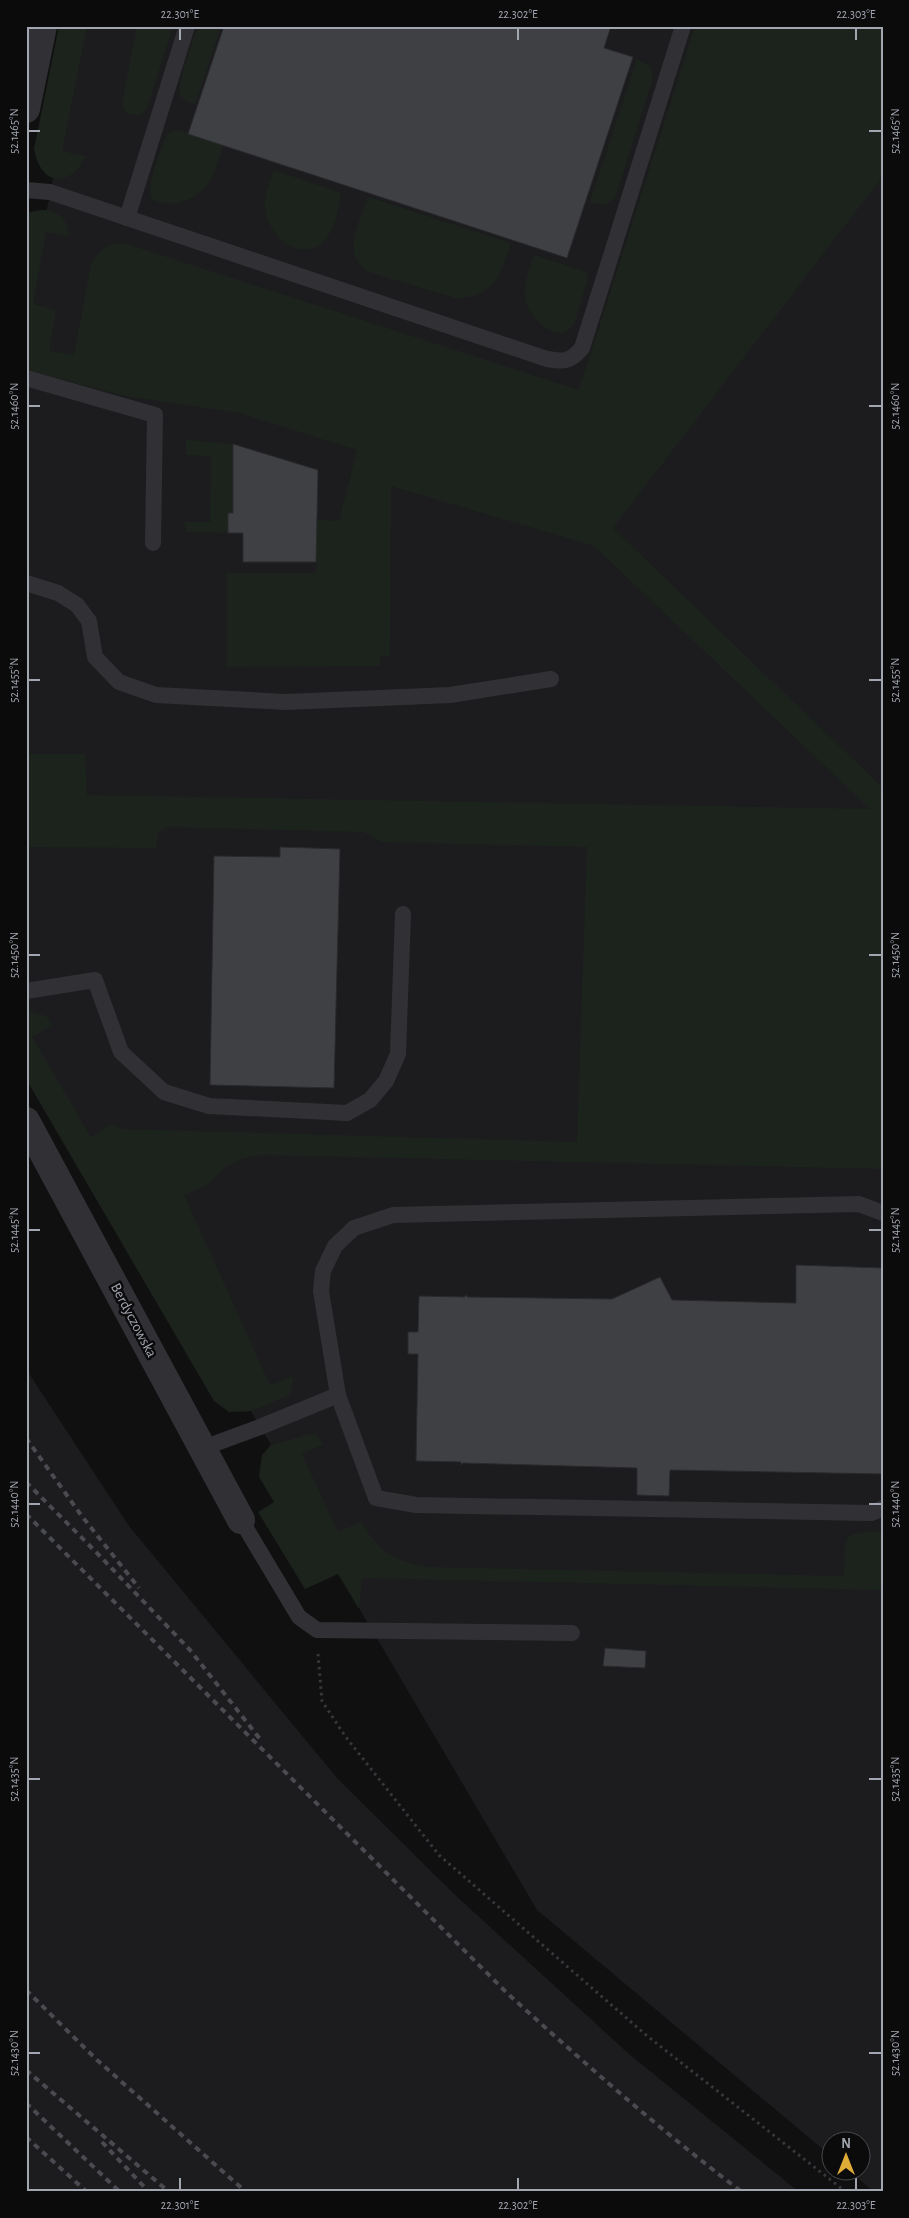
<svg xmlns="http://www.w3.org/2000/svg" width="909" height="2218" font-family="'Alegreya Sans',sans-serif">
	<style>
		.built { fill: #1c1c1e }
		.green { fill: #1c231d }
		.building { fill: #3f4044; stroke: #2a2a2d }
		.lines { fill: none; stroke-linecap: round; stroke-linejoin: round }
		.path { stroke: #37383c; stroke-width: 3; stroke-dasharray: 2.5 4; stroke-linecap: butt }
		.service { stroke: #313135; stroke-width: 16 }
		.minor { stroke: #313135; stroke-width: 28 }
		.rail { stroke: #4a4b50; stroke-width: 4; stroke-dasharray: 6 5; stroke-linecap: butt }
		.ticks { fill: none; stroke: #a2a6b0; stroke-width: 2 }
		.labels { text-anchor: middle; stroke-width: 5; stroke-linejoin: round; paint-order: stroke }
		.street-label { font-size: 15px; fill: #a2a6b0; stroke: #0b0b0c }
		.neatline { fill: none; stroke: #a2a6b0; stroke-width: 2 }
		.ticks-label { font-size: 12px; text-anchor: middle; fill: #a2a6b0 }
	</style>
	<rect width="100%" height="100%" fill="#101011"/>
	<g class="built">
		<path d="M83,26h800v2166h-9l-25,-21 13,-1v-30h-30l-1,16 -294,-246 -271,-460 5,-5 -20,-34 -10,1 -215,-367v-730z"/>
		<path d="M26,1369l103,157 208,252 117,116 175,160 170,138h-773z"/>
	</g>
	<g class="green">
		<path d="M59,26h28l-25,125 24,5c-17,33 -45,30 -52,-7z"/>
		<path d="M137,26h36l-26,82 -6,6c-10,1 -16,1 -19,-10z"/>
		<path d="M198,26h23l-26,78c-6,-2 -13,-4 -15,-11 -3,-10 14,-54 18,-67z"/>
		<path d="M695,26h188v150l-270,352 270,260v381l-623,-14 -19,4 -16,8 -19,19 -22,9 86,190 22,-9 1,5 -3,13 -3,2 -36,15 -22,1 -15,-11 -188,-322v-69l20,6 7,9 -21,12 59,100 21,-13 9,5 456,13 10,-295 -207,-5 -16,-10 -196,-5 -10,5 -2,16 -129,-1 -1,11v-104h59l2,41 783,14 -276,-263 -203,-60 -1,170h-10v10l-153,1v-94h89l1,-53 22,1 18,-71 -118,-37 -114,-17 -99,-26v-156c20,-9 42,-3 43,22l-23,-4 -13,72 23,6 -7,41 25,4 17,-91c9,-14 16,-21 33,-21l455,147z"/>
		<path d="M637,59l13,7 3,12 -38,120c-9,8 -14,7 -25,4z"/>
		<path d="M178,130l45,15c-3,10 -6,21 -10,31 -11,22 -39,34 -61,24 -7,-15 9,-48 14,-64l6,-5z"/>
		<path d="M274,170l65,22 2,3c-2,15 -8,39 -20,49 -25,19 -55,-13 -56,-37 -1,-13 5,-25 9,-37z"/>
		<path d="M368,197l143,46c-11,32 -16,55 -56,55l-86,-26c-30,-18 -9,-49 -1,-75z"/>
		<path d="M534,255l52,17 2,5 -13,45c-16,28 -47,-5 -50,-25 -2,-14 5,-29 9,-42z"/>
		<path d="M186,440l47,4v69l-5,1v19l-42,-1 -1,-10h25l1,-66 -25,-1z"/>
		<path d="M310,1434l6,1 8,9 -22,10 36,78 23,-10c19,31 34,40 69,45l414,9c3,-38 -8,-45 39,-44v58l-521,-12 -3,31 -21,-35 -33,15 -47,-77 16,-10 -15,-25 3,-22 9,-10z"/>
	</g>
	<g class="building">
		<path d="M224,26h317l6,2 1,-2h63l-7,22 29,9 -66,201 -379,-124z"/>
		<path d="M233,444l85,26 -2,92h-73v-29h-15v-20h5z"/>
		<path d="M280,847l60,2 -6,239 -124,-3 4,-229 66,1z"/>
		<path d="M796,1265l87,3v206l-213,-4 -1,26 -32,-1v-27l-174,-5 -2,2v-3l-45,-1 2,-107h-10v-22h10l1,-36 45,1 3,-2v2l145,2 48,-22 12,23 124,3z"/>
		<path d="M605,1648l41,3 -1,17 -42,-2z"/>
	</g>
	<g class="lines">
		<path class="path" d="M318,1654l4,47 23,35 94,119 207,180 200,157"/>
		<g class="service">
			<path d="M26,190l24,2 497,167c17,3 23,3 35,-11l101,-322"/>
			<path d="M127,218l60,-192"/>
			<path d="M26,378l129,37 -2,128"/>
			<path d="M26,583l32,10 19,12 12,16 6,36 24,25 37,13 130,7 164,-7 101,-16"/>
			<path d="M26,991l69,-11 26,72 43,40 45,14 138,7 23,-13 16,-19 12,-27 5,-140"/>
			<path d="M883,1213l-24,-9 -466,11 -39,13 -19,18 -12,25 -2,20 17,104 38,103 40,7 455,8 12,-5"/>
			<path d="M203,1448l57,-21 78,-32"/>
			<path d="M241,1520l58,97 18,13 255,3"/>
		</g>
		<g class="minor">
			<path d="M26,109l17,-83"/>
			<path d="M26,1121l215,399"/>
		</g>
		<g class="rail">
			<path d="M26,1438l55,77 58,73"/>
			<path d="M26,1482l70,70 94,98 70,89"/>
			<path d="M26,1514l481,479c76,69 153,137 235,199"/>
			<path d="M26,1990l71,70 149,132"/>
			<path d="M26,2070l143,122"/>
			<path d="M26,2103l94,89"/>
			<path d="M26,2137l61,55"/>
			<path d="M102,2142l47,50"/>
		</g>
	</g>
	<path class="ticks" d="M180,28v12M518,28v12M856,28v12M28,131h12M869,131h13M28,406h12M869,406h13M28,680h12M869,680h13M28,955h12M869,955h13M28,1230h12M869,1230h13M28,1504h12M869,1504h13M28,1779h12M869,1779h13M28,2053h12M869,2053h13M180,2178v12M518,2178v12M856,2178v12"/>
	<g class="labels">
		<g class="street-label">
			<text transform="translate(134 1320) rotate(62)" y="5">Berdyczowska</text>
		</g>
	</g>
	<rect width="909" height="2218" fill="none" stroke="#0b0b0c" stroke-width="55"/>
	<g transform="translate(846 2156)"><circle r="24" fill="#0b0b0c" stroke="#47494e"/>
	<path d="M0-4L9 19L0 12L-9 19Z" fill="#e0ac38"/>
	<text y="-8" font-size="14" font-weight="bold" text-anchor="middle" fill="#a2a6b0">N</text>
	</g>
	<rect x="28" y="28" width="854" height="2162" class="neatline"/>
	<g class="ticks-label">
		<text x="180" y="18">22.301°E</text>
		<text x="518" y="18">22.302°E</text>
		<text x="856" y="18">22.303°E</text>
		<text transform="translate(14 131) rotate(-90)" y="4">52.1465°N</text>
		<text transform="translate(895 131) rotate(-90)" y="4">52.1465°N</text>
		<text transform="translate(14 406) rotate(-90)" y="4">52.1460°N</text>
		<text transform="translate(895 406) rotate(-90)" y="4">52.1460°N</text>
		<text transform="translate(14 680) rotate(-90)" y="4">52.1455°N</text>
		<text transform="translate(895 680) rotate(-90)" y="4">52.1455°N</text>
		<text transform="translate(14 955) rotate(-90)" y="4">52.1450°N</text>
		<text transform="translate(895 955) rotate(-90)" y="4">52.1450°N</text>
		<text transform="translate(14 1230) rotate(-90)" y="4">52.1445°N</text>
		<text transform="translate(895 1230) rotate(-90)" y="4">52.1445°N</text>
		<text transform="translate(14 1504) rotate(-90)" y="4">52.1440°N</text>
		<text transform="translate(895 1504) rotate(-90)" y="4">52.1440°N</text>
		<text transform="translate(14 1779) rotate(-90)" y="4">52.1435°N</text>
		<text transform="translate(895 1779) rotate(-90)" y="4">52.1435°N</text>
		<text transform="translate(14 2053) rotate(-90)" y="4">52.1430°N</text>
		<text transform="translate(895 2053) rotate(-90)" y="4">52.1430°N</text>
		<text x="180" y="2209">22.301°E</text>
		<text x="518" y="2209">22.302°E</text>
		<text x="856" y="2209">22.303°E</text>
	</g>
</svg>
